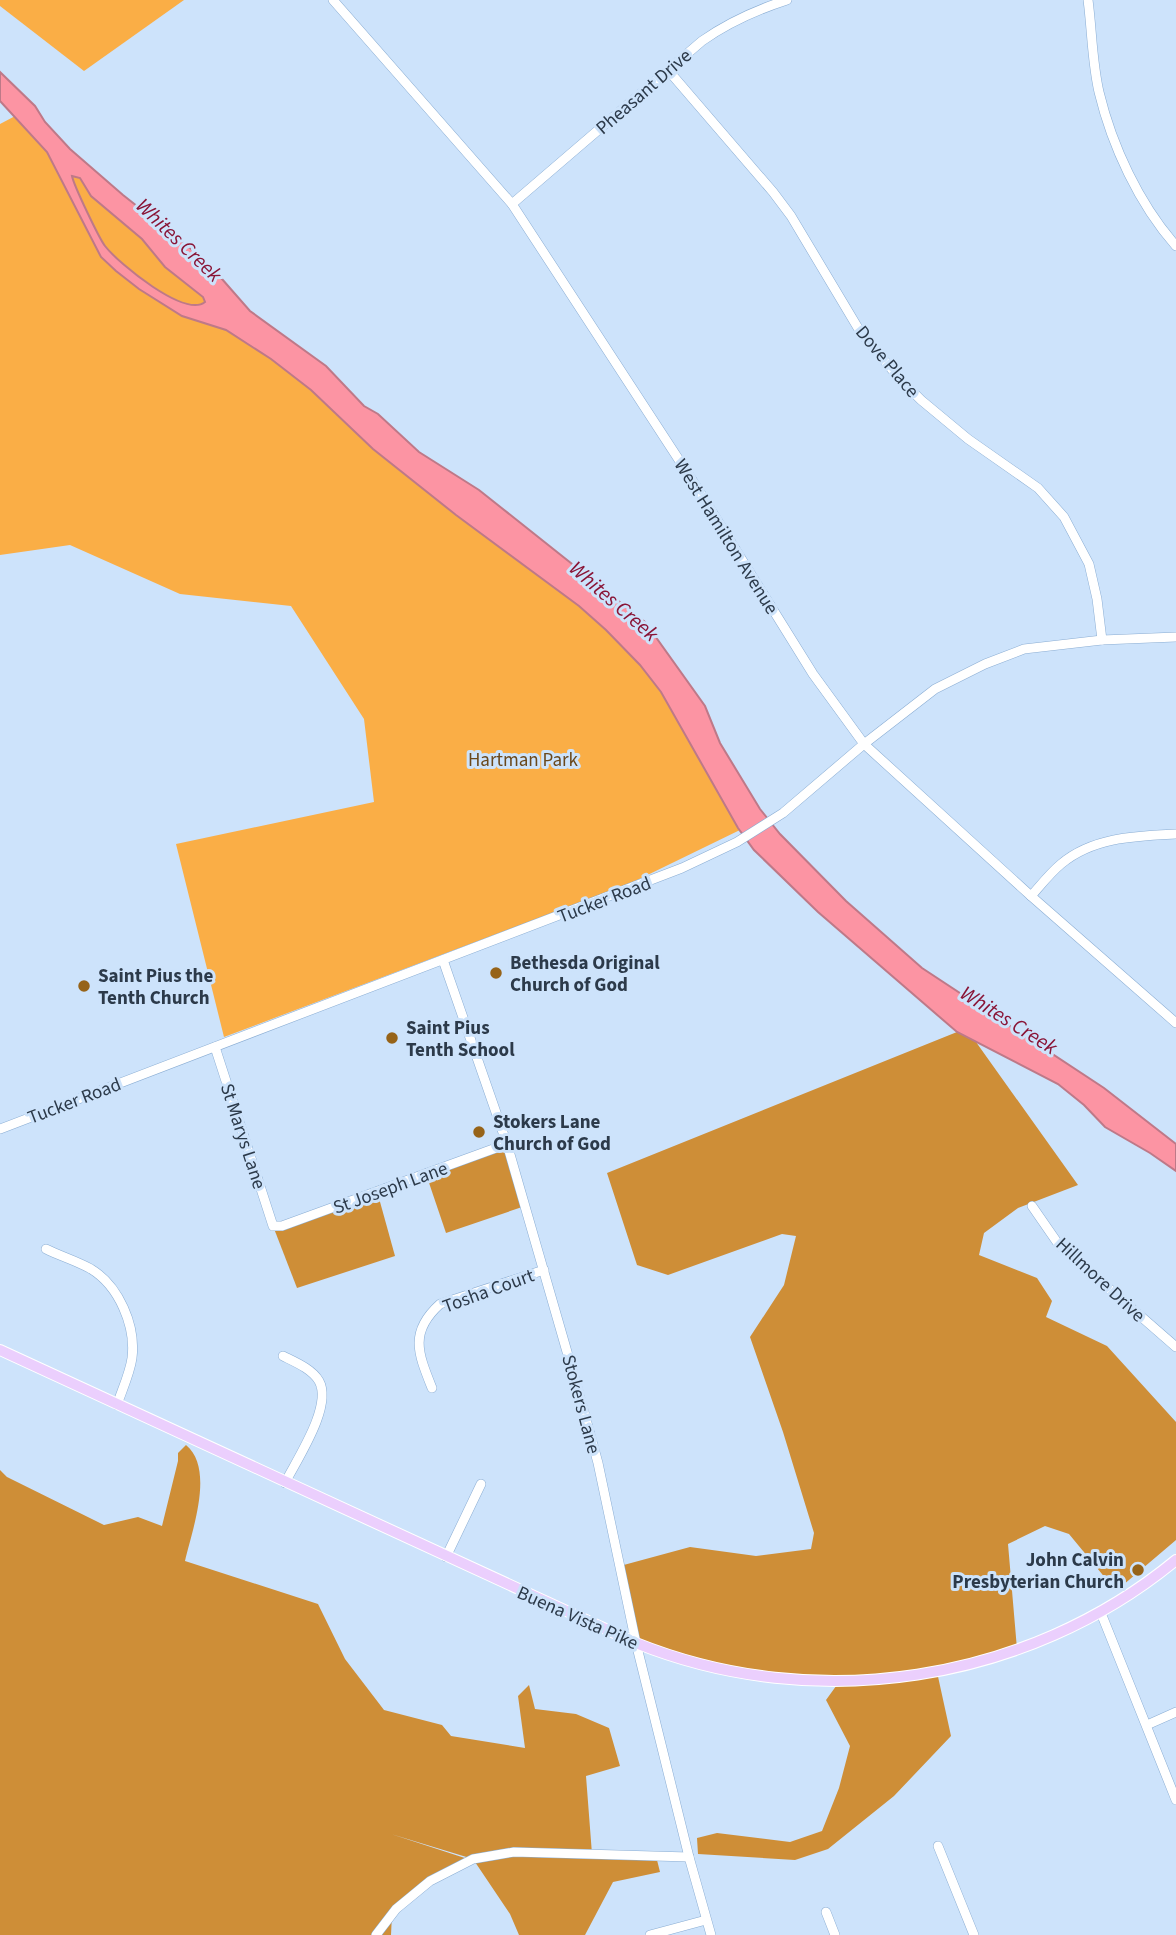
<svg xmlns="http://www.w3.org/2000/svg" width="1176" height="1935" font-family="'Source Sans 3',sans-serif">
	<style>
		.green { fill: #faae46 }
		.forest { fill: #ce8e37 }
		.water { fill: #fc94a3; stroke: #be7988; stroke-width: 2; fill-rule: evenodd }
		.lines { fill: none; stroke-linecap: round; stroke-linejoin: round }
		.minor-casing { stroke: #8aadd3; stroke-width: 10 }
		.major-casing { stroke: #fff; stroke-width: 12 }
		.minor { stroke: #fff; stroke-width: 9 }
		.major { stroke: #ebcffd; stroke-width: 10 }
		.poi-dot { fill: #966318; stroke: #cde3fb; stroke-width: 2.5 }
		.labels { text-anchor: middle; stroke-width: 6; stroke-linejoin: round; paint-order: stroke }
		.street-label { font-size: 19px; fill: #2c3a4a; stroke: #cde3fb }
		.park-label { font-size: 19px; fill: #6a481c; stroke: #cde3fb }
		.poi-label { font-size: 19px; font-weight: bold; fill: #2c3a4a; stroke: #cde3fb; text-anchor: start }
		.water-label { font-size: 21px; font-style: italic; fill: #891436; stroke: #cde3fb }
	</style>
	<rect width="100%" height="100%" fill="#cde3fb"/>
	<g class="green">
		<path d="M0,0h184l-100,71 -84,-65z"/>
		<path d="M19,114l496,424 142,140 85,151 -113,55 -405,153 -48,-193 198,-42 -10,-83 -73,-113 -111,-12 -110,-49 -70,10v-431z"/>
	</g>
	<g class="forest">
		<path d="M957,1032l19,10 102,143 -60,23 -34,25 -5,22 58,23 15,23 -6,16 61,29 69,76v118l-60,51 -47,-57 -24,-8 -37,18 9,105 -80,23 14,64 -57,60 -66,53 -33,11 -97,-6 -1,-16 20,-5 73,9 32,-11 17,-43 11,-42 -24,-46 13,-18 -60,-3 -143,-36 -16,-77 70,-19 66,9 55,-7 3,-16 -31,-101 -33,-95 34,-52 12,-49 -14,-2 -114,41 -31,-10 -30,-92z"/>
		<path d="M507,1144l18,62 -79,27 -20,-59z"/>
		<path d="M377,1191l18,65 -98,32 -24,-62z"/>
		<path d="M186,1445c29,24 6,85 -1,116l133,43 27,55 39,51 58,15 9,11 74,12 -7,-52 11,-11 6,24 41,5 33,14 11,38 -34,10 6,78 64,2 4,16 -47,10 -28,53h-66l-9,-21 -37,-55 -82,-25 80,26 -41,21 -38,33 -1,21h-391v-465l7,7 97,48 34,-8 24,9 16,-65v-8z"/>
	</g>
	<path class="water" d="M0,72l35,34 10,16 25,27 53,46 67,53 25,23 35,40 76,55 38,40 14,8 41,38 60,38 166,132 60,84 15,37 40,66 20,25 66,67 76,67 182,120 72,56v27l-26,-18 -45,-26 -21,-22 -26,-21 -101,-52 -139,-120 -64,-62 -16,-22 -77,-136 -21,-27 -34,-35 -27,-24 -123,-91 -83,-66 -62,-59 -40,-31 -45,-29 -44,-14 -43,-27 -23,-18 -15,-14 -54,-105 -47,-51zM72,176l8,2 11,18 51,43 23,28 38,30 2,5c-20,16 -86,-38 -100,-56 -6,-8 -31,-60 -33,-70z"/>
	<g class="lines">
		<defs>
			<g id="minor">
				<path d="M333,0l179,204 184,282 117,188 51,70 167,152 145,127"/>
				<path d="M1088,0c4,30 4,62 11,92 13,54 40,112 77,154"/>
				<path d="M668,70l105,122 18,24 70,117 39,46 21,21 47,39 70,49 26,29 25,47 8,35 5,41"/>
				<path d="M512,204l190,-163c27,-19 54,-31 85,-41"/>
				<path d="M1031,896c9,-10 19,-23 30,-32 32,-27 75,-28 115,-30"/>
				<path d="M443,960l64,184 69,239 22,80 38,180 53,214 22,78"/>
				<path d="M215,1047l58,179h9l225,-82"/>
				<path d="M0,1129l682,-261 55,-26 46,-29 81,-69 71,-55 50,-25 39,-15 78,-9 74,-3"/>
				<path d="M1032,1206l27,39 117,102"/>
				<path d="M46,1249c14,7 31,12 45,20 28,17 45,57 41,89 -2,15 -10,32 -15,47"/>
				<path d="M283,1356c12,6 29,13 36,25 14,25 -22,78 -34,102"/>
				<path d="M432,1388c-14,-35 -23,-56 8,-84l104,-34"/>
				<path d="M446,1557l35,-73"/>
				<path d="M1101,1613l75,187"/>
				<path d="M1147,1725l29,-13"/>
				<path d="M938,1846l36,89"/>
				<path d="M826,1912l9,23"/>
				<path d="M376,1935l20,-26 34,-28 43,-22 41,-7 175,5"/>
				<path d="M650,1935l56,-15"/>
			</g>
			<path id="major" d="M0,1350l636,293c179,72 391,40 540,-83"/>
		</defs>
		<use href="#minor" class="minor-casing"/>
		<use href="#major" class="major-casing"/>
		<use href="#minor" class="minor"/>
		<use href="#major" class="major"/>
	</g>
	<g class="poi-dot">
		<circle cx="496" cy="973" r="7"/>
		<circle cx="84" cy="986" r="7"/>
		<circle cx="392" cy="1038" r="7"/>
		<circle cx="479" cy="1132" r="7"/>
		<circle cx="1138" cy="1570" r="7"/>
	</g>
	<g class="labels">
		<g class="street-label">
			<text transform="translate(643 91) rotate(-41)" y="7">Pheasant Drive</text>
			<text transform="translate(888 361) rotate(50)" y="7">Dove Place</text>
			<text transform="translate(727 536) rotate(58)" y="7">West Hamilton Avenue</text>
			<text transform="translate(604 899) rotate(-21)" y="7">Tucker Road</text>
			<text transform="translate(74 1100) rotate(-21)" y="7">Tucker Road</text>
			<text transform="translate(244 1136) rotate(72)" y="7">St Marys Lane</text>
			<text transform="translate(390 1187) rotate(-20)" y="7">St Joseph Lane</text>
			<text transform="translate(1101 1279) rotate(43)" y="7">Hillmore Drive</text>
			<text transform="translate(488 1290) rotate(-20)" y="7">Tosha Court</text>
			<text transform="translate(582 1404) rotate(75)" y="7">Stokers Lane</text>
			<text transform="translate(578 1617) rotate(24)" y="7">Buena Vista Pike</text>
		</g>
		<g class="park-label">
			<text x="523" y="766">Hartman Park</text>
		</g>
		<g class="poi-label">
			<text x="510" y="969">Bethesda Original<tspan x="510" dy="22">Church of God</tspan></text>
			<text x="98" y="982">Saint Pius the<tspan x="98" dy="22">Tenth Church</tspan></text>
			<text x="406" y="1034">Saint Pius<tspan x="406" dy="22">Tenth School</tspan></text>
			<text x="493" y="1128">Stokers Lane<tspan x="493" dy="22">Church of God</tspan></text>
			<text x="1124" y="1566" text-anchor="end">John Calvin<tspan x="1124" dy="22">Presbyterian Church</tspan></text>
		</g>
		<g class="water-label">
			<text transform="translate(179 240) rotate(44)" y="7">Whites Creek</text>
			<text transform="translate(614 601) rotate(41)" y="7">Whites Creek</text>
			<text transform="translate(1009 1020) rotate(32)" y="7">Whites Creek</text>
		</g>
	</g>
</svg>
